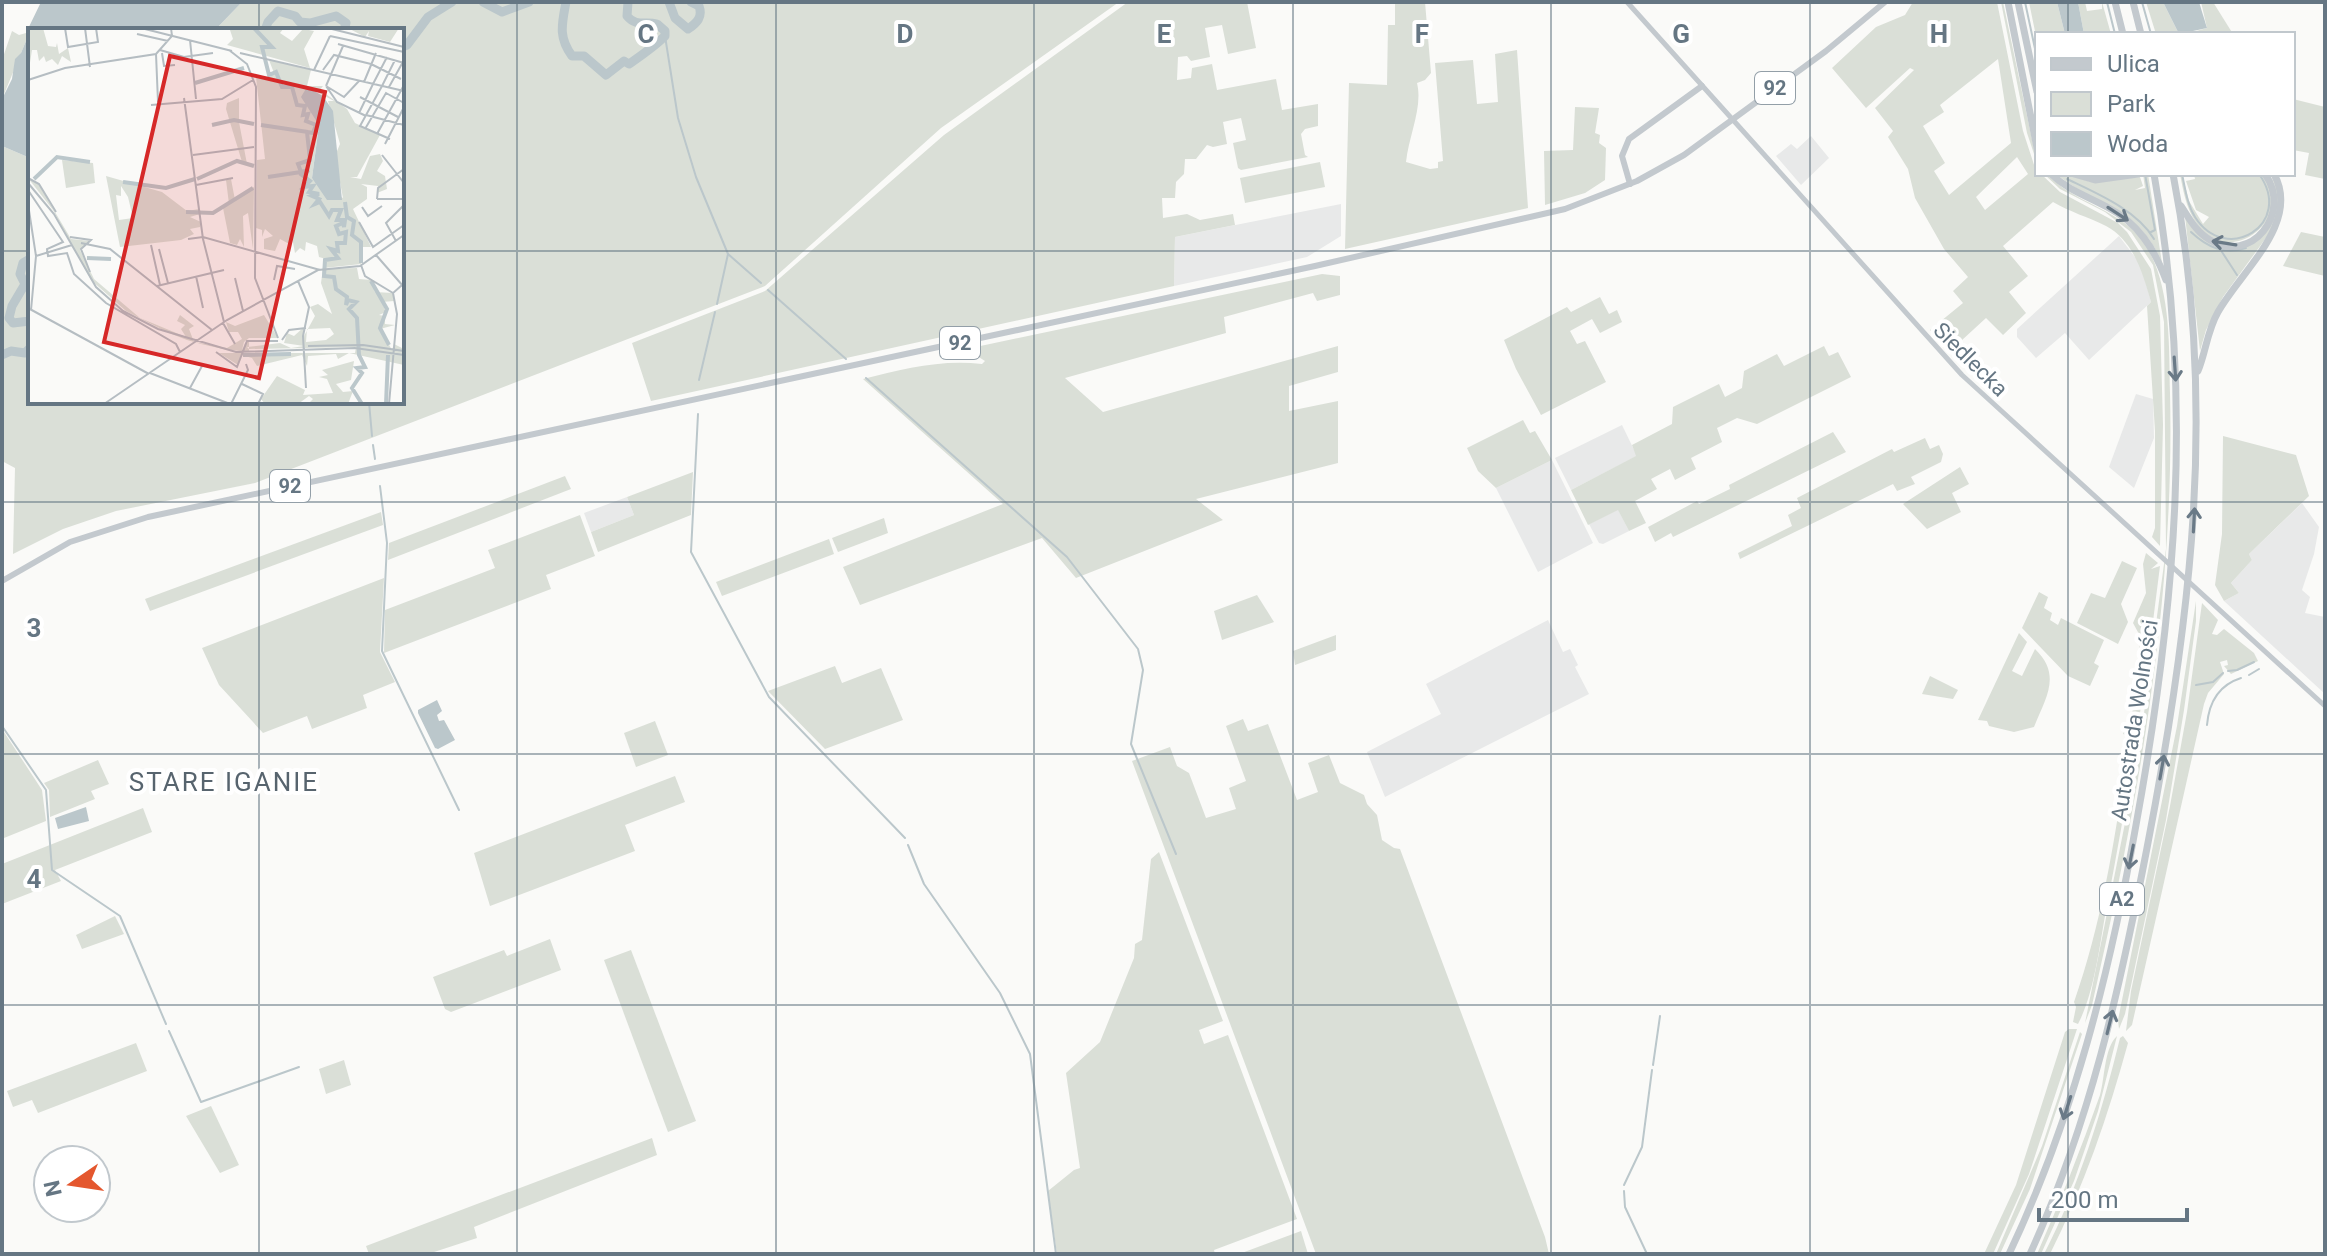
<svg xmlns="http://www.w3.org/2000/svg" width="2327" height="1256" font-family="Roboto,sans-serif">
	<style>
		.built { fill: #e8e9e9 }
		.green { fill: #dadfd7; fill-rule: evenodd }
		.water { fill: #bbc7cb }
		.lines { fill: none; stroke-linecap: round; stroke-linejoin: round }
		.stream { stroke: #bbc7cb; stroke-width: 2 }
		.river { stroke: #bbc7cb; stroke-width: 9 }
		.secondary { stroke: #c3c9ce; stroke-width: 5 }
		.primary { stroke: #c3c9ce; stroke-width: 6 }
		.highway { stroke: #c3c9ce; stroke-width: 7 }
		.oneway { stroke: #6a7a87 }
		.grid { fill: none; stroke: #657683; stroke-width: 2; stroke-opacity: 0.55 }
		.labels { text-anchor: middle; stroke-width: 8; stroke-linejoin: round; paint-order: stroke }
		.shield { fill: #fff; stroke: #939fa8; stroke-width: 2 }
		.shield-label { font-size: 20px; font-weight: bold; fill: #657683 }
		.street-label { font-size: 22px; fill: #657683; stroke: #fff }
		.quarter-label { font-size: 26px; letter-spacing: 2px; fill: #57646e; stroke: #fff }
		.inset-river { fill: none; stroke: #bbc7cb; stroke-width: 4 }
		.inset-road { fill: none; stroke: #b5bdc2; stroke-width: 2 }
		.view { fill: #d62828; fill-opacity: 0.15; stroke: #d62828; stroke-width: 4 }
		.inset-edge { fill: none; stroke: #657683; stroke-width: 4 }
		.grid-label { font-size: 26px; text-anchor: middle; font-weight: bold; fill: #657683; stroke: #fff; stroke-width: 8; stroke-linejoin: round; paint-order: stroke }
	</style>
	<rect width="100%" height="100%" fill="#fafaf8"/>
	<g class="built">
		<path d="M1811,136l18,22 -28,27 -25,-29 15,-12 6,5z"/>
		<path d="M1341,204v32l-34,21 -133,29 1,-49z"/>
		<path d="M2119,236l22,29 10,37 -62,58 -24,-27 -29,25 -19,-21v-8z"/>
		<path d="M2136,394l17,5 1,39 -20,50 -25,-21z"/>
		<path d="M1622,425l15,31 -66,34 -16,-32z"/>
		<path d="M1552,460l41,83 -55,29 -42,-84z"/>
		<path d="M627,497l7,18 -43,17 -7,-19z"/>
		<path d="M2302,503l17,24 -5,27 -12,36 8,7 -5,16 20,4v77l-101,-93 15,-8 -8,-10 21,-23 -3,-6z"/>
		<path d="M1618,509l11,22 -26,13 -4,-1 -10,-19z"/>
		<path d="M1548,620l15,32 7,-3 8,16 -3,2 14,27 -204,103 -18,-45 74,-38 -15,-30z"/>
	</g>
	<g class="green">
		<path d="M242,2h877l-178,126 -176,158 -510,197 -139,28 -53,18 -50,25 2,-86 -13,-7v-315l28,12v244h372v-372h-187z"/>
		<path d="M1128,2h119l9,46 -28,6 -6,-29 -17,3 5,29 -19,4 -4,-5 -9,1 -1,23 14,-2 1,-10 20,-4 5,26 59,-11 6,31 36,-6v22l-13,3 -4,5 4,21 3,2 -67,13 -3,-2 -5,-25 13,-3 -5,-22 -18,4 4,22 -14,3 -6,-2 -11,14h-11l-1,15 -8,8 -1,16h-13l1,20 24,-4 13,6 33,-6 2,11 -60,12 -1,49 -523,115 -19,-58 133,-52 179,-156z"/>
		<path d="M1395,2h30l6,71 -6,7 -8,3c6,24 -8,52 -11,79l24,7 8,-1v-6l5,-1 -8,-98 38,-3 4,44 21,-2 -3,-48 22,-4 11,158 -183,41 4,-166 38,2 1,-60h7z"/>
		<path d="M1913,2h84l26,129 14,43h4l19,18 58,31 9,9 24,37 9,47 3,109 -3,121 -8,-9 3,-9v-97l-8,-125 4,-4c-8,-28 -17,-61 -45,-76 -18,-9 -36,-14 -53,-24l-50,44 25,30 -19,16 17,21 -23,22 -17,-17 -37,34 -19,-22 33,-27 -10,-12 15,-14 -24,-28 -29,-51 -7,-29 -20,-32 5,-6 -18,-23 39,-38 -4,-2 -44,40 -34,-40 44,-41 29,-12zM1998,59l13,84 -62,52 -15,-24 11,-8 -22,-37 21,-14 -4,-7zM2017,157l11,17 -43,36 -9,-13z"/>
		<path d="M2001,2h2l34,161 -10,-30z"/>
		<path d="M2029,2h28l8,32h-28v7z"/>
		<path d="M2078,2h7l2,9 15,-2v-7l9,32h-27z"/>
		<path d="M2146,2h17l16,32h-23z"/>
		<path d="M2201,2h12l20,32h-48l22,-6z"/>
		<path d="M12,31l7,4 7,-2v8l-24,58v-39z"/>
		<path d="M2293,99l32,8v72l-20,-4 4,-22 -16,-3z"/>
		<path d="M1575,107l24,1 -4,25 5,2 -1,8 7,5 -1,32 -20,13 -40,12 -1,-54 29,-1z"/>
		<path d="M1320,162l5,25 -80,16 -5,-25z"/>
		<path d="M2044,174c8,3 15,12 24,17 29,18 64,27 81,60 22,41 20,96 21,142 5,207 -32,411 -78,612l-7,18 53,-265 28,-209 -2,-227 -11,-57 -22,-33 -26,-20 -45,-23z"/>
		<path d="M2056,174h11l24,8 49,-5 3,9 -8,4 10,-2 -2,-14h5l14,89c-22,-55 -65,-56 -106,-89z"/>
		<path d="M2180,174h2l7,27 14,23 6,-7 -13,-7 -10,-29 9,-2 -1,-5h67c39,42 -33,100 -66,47 -9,-14 -12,-31 -15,-47z"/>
		<path d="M2271,175c12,20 9,36 0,56l-48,66 -17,33 -6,21 -15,-135c35,61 113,25 86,-41z"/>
		<path d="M2301,232l24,5v39l-42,-10z"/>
		<path d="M1322,274l18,2v19l-23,6 -4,-8 -89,24 2,16 -161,45 38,34 235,-66v26l-49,14v25l49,-10v62l-142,36 27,21 -147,58 -34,-40 -182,67 -17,-38 160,-63 -140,-125c40,-10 78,-20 119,-15l3,-3 -11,-7 -3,-6z"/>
		<path d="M1600,297l9,17 8,-4 5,12 -22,11 -8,-14 -22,12 7,13 8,-3 21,41 -65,33 -25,-46 -12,-29 63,-33 4,5z"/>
		<path d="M1824,346l5,10 9,-4 13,25 -94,47 -20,-6 -20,10 5,14 -31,16 5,11 -21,11 -5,-11 -19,10 6,10 -22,12 11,22 -17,8 -11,-21 -30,15 -17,-35 65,-34 -4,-11 40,-21 1,-17 46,-23 6,13 17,-9 2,-17 33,-17 7,12z"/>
		<path d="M1523,420l7,13 5,-2 17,29 -56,28 -18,-17 -11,-23z"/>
		<path d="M1833,432l13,20 -173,85 -2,-4 -16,9 -7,-15 49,-26 2,3 31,-15 -1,-4z"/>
		<path d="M2223,436l73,19 13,41 -60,58 3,6 -21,23 8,10 -15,8 -9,-16 7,-51z"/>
		<path d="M1925,438l5,11 9,-4 4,9 -2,8 -30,15 4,7 -18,7 -4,-7 -153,75 -2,-6 54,-27 -4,-11 13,-7 -4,-10 95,-49 2,3z"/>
		<path d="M1960,467l9,17 -17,9 9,19 -34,17 -24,-25z"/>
		<path d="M693,472l-2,43 -93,37 -7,-20 43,-17 -7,-18z"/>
		<path d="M565,476l6,13 -183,71 1,-17z"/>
		<path d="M381,512l2,13 -233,86 -5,-12z"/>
		<path d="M580,515l15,41 -49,19 5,14 -167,64 1,-43 110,-42 -7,-18z"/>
		<path d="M884,518l4,15 -50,19 -6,-14z"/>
		<path d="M829,539l5,15 -112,42 -6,-14z"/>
		<path d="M2146,553l12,10 -7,6 9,-3c-14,115 -31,225 -53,339 -7,36 -12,87 -29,119l-5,-2 3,-15 -2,-5c30,-85 43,-177 56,-266l-7,-2 9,-18 8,-75 -1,-7 -6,-11 13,-30 -3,-29z"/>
		<path d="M2122,561l15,7 -16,36 7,18 -10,22 -41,-21 14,-30 14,5z"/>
		<path d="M384,578l-4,74 15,30 -32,13 4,13 -55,21 -5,-13 -44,17 -44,-48 -17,-37z"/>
		<path d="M2039,592l9,5 -4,11 8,5 -2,7 8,5 3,-7 43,22 -10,23 5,3 -9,20 -22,-10 -46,-48z"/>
		<path d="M1257,595l17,27 -52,18 -8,-29z"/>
		<path d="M2196,601v20l-12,89 -18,110 -41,194 -6,15 -1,-9 59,-294z"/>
		<path d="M2202,603l16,17 -6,14 5,1 7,-6 30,24 4,8 -27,13 -7,-8 4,-1 -1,-5 -7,2 4,12 -16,19 -4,11 -72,321 -6,6 5,-40 39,-185 17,-94z"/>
		<path d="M2019,633l8,9 -15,29 10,5 13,-27c27,26 11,48 -1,78l-20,5 -25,-6 -2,-5 -9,-1z"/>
		<path d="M1336,635v15l-41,15 -2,-14z"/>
		<path d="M835,666l7,17 39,-15 22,52 -78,29 -57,-58z"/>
		<path d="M1930,676l28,14 -5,9 -31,-5z"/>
		<path d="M1243,719l5,12 20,-7 29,76 21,-8 -10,-29 21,-8 11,28 24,12 3,9 10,11 5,25 12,8 6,1 145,388 4,17h-233l-184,-493 38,-14 7,19 12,7 17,45 30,-9 -7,-21 17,-7 -20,-55z"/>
		<path d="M655,721l13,34 -32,12 -12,-34z"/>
		<path d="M2,729l40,61 4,31 -42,17 -2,-5z"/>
		<path d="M98,760l11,24 -18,7 4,8 -45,18 -1,-27 -5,-7z"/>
		<path d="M675,776l10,26 -60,23 10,26 -145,55 -16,-53z"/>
		<path d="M143,808l9,24 -97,38 6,11 -59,23v-40z"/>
		<path d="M1159,852l64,169 -24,9 5,14 24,-9 69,184 -83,31 1,4h-158l-9,-63 26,-21 6,-2 -14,-95 34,-31 34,-84 1,-14 7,-4 9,-81z"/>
		<path d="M115,916l9,18 -42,15 -6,-14z"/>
		<path d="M550,939l11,31 -110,42 -6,-3 -12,-32 71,-27 3,6z"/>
		<path d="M631,950l65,171 -28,11 -64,-172z"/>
		<path d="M2069,1029h8l-48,145 -36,80h-9l32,-69 49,-153z"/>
		<path d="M2080,1032l2,2 -52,155 -30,65h-4l46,-108z"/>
		<path d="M2117,1036l-19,75 -24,70 -33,73h-4c23,-52 44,-105 63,-159 5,-17 4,-47 17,-59z"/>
		<path d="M2123,1036l5,7c-20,73 -44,143 -78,211h-6c35,-68 58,-142 76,-216z"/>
		<path d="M136,1043l11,28 -109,42 -6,-13 -19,7 -6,-16z"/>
		<path d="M344,1060l7,25 -25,9 -7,-25z"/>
		<path d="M211,1106l28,59 -19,8 -34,-57z"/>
		<path d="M652,1138l5,17 -183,72 3,11 -49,16h-59l-3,-8z"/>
		<path d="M1301,1231l7,23h-69z"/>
	</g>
	<g class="water">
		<path d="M41,2h201l-27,28h-185v128l-28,-12v-47l10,-20 3,-20 6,-6 5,-12v-8z"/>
		<path d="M2057,2h21l6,32h-19z"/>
		<path d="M2163,2h36l8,26 -28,6z"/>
		<path d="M437,700l5,11 -5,4 2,6 5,-1 11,20 -17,9 -3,-1 -17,-35v-3z"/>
		<path d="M86,807l3,14 -31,8 -3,-11z"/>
	</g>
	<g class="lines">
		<g class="stream">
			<path d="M2025,2l12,56"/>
			<path d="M2107,2l8,32"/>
			<path d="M2142,2l9,32"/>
			<path d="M665,36l13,82 18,59 32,77 33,29"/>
			<path d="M2145,174l10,56 -4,2"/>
			<path d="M2182,174c3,14 5,30 13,43 31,49 100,7 64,-43"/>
			<path d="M2067,179c29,14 70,31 87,60"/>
			<path d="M2191,232c16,15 33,23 55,16"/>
			<path d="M2222,252l15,23"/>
			<path d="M768,290l78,69"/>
			<path d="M717,304l11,-50"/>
			<path d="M866,378l201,179 71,92 5,21 -12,74 45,110"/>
			<path d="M699,380l16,-68"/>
			<path d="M369,402l3,34"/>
			<path d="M698,414l-7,138 78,145 136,141"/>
			<path d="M373,445l2,14"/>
			<path d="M380,486l7,57 -5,108 77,159"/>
			<path d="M2228,671l9,-1 17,-8"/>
			<path d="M2249,675l10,-6"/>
			<path d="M2196,685l17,-3 10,-9"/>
			<path d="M2207,725c2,-24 12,-40 34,-47"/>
			<path d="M2,726l44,64 6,80 68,46 46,108"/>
			<path d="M908,845l16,39 76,109 30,61 26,200"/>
			<path d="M169,1031l32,71 98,-35"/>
			<path d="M1653,1065l7,-49"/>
			<path d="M1624,1185l18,-38 10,-77"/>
			<path d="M1624,1191l1,16 22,47"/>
		</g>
		<g class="river">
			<path d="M483,2l19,10 27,-10"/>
			<path d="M566,2c-4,22 -8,35 6,54h12l22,19 18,-14 5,3c13,-9 25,-17 36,-28v-5l-8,-7c-12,-3 -21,3 -30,-8l1,-14"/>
			<path d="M669,2l6,16 13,11c9,-6 15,-12 11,-23l-8,-4"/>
			<path d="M265,30l3,-8 10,-11 17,5 5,6 10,1 26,-7 10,7 -2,7"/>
			<path d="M402,47l5,-2 21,-28 24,-15"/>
			<path d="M30,259l-7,4 -3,11 5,10 -13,22 -3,12 4,5 17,-2"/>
			<path d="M2,355l9,-4 14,2 5,-5"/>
		</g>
		<path class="secondary" d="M1627,2l335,373 363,331"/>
		<g class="primary">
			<path d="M1630,184l-8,-28 7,-17 73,-53"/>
			<path d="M2,581l68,-39 78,-25 1167,-251 250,-57 72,-28 47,-26 142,-104 59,-49"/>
		</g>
		<g class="highway">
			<path d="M2008,2l29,146"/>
			<path d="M2018,2l19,90"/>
			<path d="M2115,2l8,32"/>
			<path d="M2133,2l8,32"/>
			<path d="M2051,174c17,16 36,22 56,33 31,16 47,41 59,73"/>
			<path d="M2074,174l21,6 43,-6"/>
			<path d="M2181,206c8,12 15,26 29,34 41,25 83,-27 55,-66"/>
			<path d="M2198,371c8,-19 9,-40 20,-59 23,-41 83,-89 56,-138"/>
			<path d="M2009,1254c64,-135 101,-282 127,-429 40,-219 58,-430 18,-651"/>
			<path d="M2030,1254c60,-131 90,-266 117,-406 44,-227 71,-444 26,-674"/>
		</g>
	</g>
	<defs><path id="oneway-shaft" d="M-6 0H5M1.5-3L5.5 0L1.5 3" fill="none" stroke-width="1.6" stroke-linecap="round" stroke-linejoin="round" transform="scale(2)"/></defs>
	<g class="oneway">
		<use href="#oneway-shaft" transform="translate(2118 214) rotate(33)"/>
		<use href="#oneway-shaft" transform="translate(2224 243) rotate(-171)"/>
		<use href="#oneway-shaft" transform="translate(2175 369) rotate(86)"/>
		<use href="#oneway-shaft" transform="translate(2194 520) rotate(-87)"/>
		<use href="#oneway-shaft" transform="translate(2162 767) rotate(-80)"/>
		<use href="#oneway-shaft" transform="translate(2131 857) rotate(101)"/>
		<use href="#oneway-shaft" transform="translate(2110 1022) rotate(-76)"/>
		<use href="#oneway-shaft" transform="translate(2067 1108) rotate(108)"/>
	</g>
	<path class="grid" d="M259,2v28M517,2v1252M776,2v1252M1034,2v1252M1293,2v1252M1551,2v1252M1810,2v1252M2068,2v32M2068,174v1080M2,251h28M402,251h1923M259,402v852M2,502h2323M2,754h2323M2,1005h2323"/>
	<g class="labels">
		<g class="shield">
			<rect x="1755" y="72" width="40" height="32" rx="6"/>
			<rect x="940" y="327" width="40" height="32" rx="6"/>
			<rect x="270" y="470" width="40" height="32" rx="6"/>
			<rect x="2100" y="883" width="44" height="32" rx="6"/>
		</g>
		<g class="shield-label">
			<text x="1775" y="95">92</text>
			<text x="960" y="350">92</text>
			<text x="290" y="493">92</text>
			<text x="2122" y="906">A2</text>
		</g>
		<g class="street-label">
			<text transform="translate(1971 359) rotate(45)" y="8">Siedlecka</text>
			<text transform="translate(2134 720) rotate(-81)" y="8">Autostrada Wolności</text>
		</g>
		<g class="quarter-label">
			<text x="224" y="791">STARE IGANIE</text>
		</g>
	</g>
	<g transform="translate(28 28)">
		<rect width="376" height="376" fill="#fafaf8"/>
		<path d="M0,0h15l5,18 8,1 1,-4 2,11 9,-6 3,14 -9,-6 -4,9 -6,-6 -6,3 -2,-6 -5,5 -2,-11h-5l-3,19zM208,0h48l-4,5 12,8 11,-12 11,2 -10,18 6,19 -83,-23 6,-6 -3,-9zM320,0h51l-9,14 -22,-6 1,-5 -4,6zM241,32l42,10 -4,16h16l-3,4 27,19 8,14 25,12 -23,42h-7l11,2 9,-23 10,-2 3,7 -6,10 8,5 2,13 -10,4 1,-7 -17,-2 6,3v12l-14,10 18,38h-11l1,17 -37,4 2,-9 -7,-2 -2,-11 -11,-4 -1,9 -5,-3 -5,5 -3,-16 -1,8 -11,-6 -5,12 -11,-2v-10l9,-3 -8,-7 -3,8v-7l-6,-2 1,-68 8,-1 -9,-82 11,3 7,-7zM280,59l26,14h-6l12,43 -5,12 8,42 -31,-20 7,-54 -17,-27zM211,70v24l8,42 -5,-2 -16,-53 1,-6zM34,132l31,3 2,20 -29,5zM78,148l56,16 25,19 12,-2 1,5 -10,3 11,5 -1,5 -10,2 4,5 -13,6 -61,7zM93,158l7,11 5,21 -14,2 -3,-25 5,1zM0,150l11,7 32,54 20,2 -11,9 14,29 46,39 46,19 -5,-8 4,-4 -8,-4 3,-6 14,11 -5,3 5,13 33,6 15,-9 -4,-7h-9l-3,-10 9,4 29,-11 14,23h-29l-5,4 -2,8 3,-7 4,-3v12l-26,-3 -22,-5 -14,-4 -18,-7 -43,-22 -35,-31 -38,-70zM203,151l4,21 19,-13 -1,62 -5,-36 -5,3 1,31 -4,-8 -3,6 -7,-2 -7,-35 6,-4 -3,-24zM329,240l2,11 12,1 4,12 18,1 1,8 -12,1 4,10 -7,3 6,1v8l10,1 -15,4 12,21 2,-6 10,5v16l-55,-12 -11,6 -2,-5 -28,2 -1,10 -5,-11 -45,11 -5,-8 -11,-3 -3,10 -19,-12h136l1,-6 -107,2 -2,-2 33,-4 11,5 13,-2 -20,-3 3,-10 7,3 9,-8 1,8 11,-20 -5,-9 8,-3 14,10 -11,-31 2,-14zM302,300l4,6 -8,6 -20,2 1,-13zM326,333l-3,19 -15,4 7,8 10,-1 -5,13h-40l5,-5 -4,-3 -11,8h-33l-4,-5 16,-23 28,14 -2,5 30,-2 -6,-14 -8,-2 9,-2 -6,-5z" fill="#dadfd7" fill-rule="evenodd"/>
		<path d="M279,59l16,9 10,15 9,89h-15l-15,-22 7,-53 -18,-28z" fill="#bbc7cb"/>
		<path class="inset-river" d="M226,0l18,19h-10l7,28 7,-3 6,15h10l5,18 8,1 -2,9 5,-1 -2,7 10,4 -3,8 -6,-1 3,28 -12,4 3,8 8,-2 -7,5 8,6 -6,6 9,-1 -4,6 10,2 -7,2 7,3 -4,5 5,-2 9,14 3,-6h9l-4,10h8l-1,7 -1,-4 -7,3 3,8 7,-2 -1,11h-8l1,8 -7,-2 7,9 -13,2 -1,16 10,1 2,12 11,8 -1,8 2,-5 8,2 -7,7 8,9 2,37 6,12 -8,1 5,5 -10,15 10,16M167,55l49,-15M184,97l22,-5 20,4M233,97l47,7M240,149l33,-5M6,151l23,-22 33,5M169,151l40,-18 17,5M95,154l43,6 29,-9M317,174l2,15 7,4 -2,14 9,7v21M158,184l27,1 40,-25M59,230l24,1M343,253l16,28 -7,19 9,17M215,327l48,-1M358,376l2,-49"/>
		<path class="inset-road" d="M37,0l3,19 30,-5 -2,-14M57,0l5,39M113,0l91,23M304,1l72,18M109,6l31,7M302,8l74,16M162,12l6,59M310,16l66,19M132,22l24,7 29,-4M201,22l18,14 9,23 -1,191 23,60M134,25l2,13 11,-1M212,25l164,38M128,26l2,48M343,36l30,15M286,42l16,-34M295,42l11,-15 37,9M0,52l37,-12 91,-14 16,-18 -1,-8M336,54l12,-29M345,56l14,-27M298,58l11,16 29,14M298,58l18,11 15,-16M298,58l17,-40M354,58l-22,40 30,13M354,58l13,-26M361,59l15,-27M332,69l38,20M156,70l19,141 21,83M123,77l71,-6 31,-19M331,85l14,-29M338,87l38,10M337,101l21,-36 18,10M349,106l27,-49M357,116l19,-37M165,127l61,-8M354,127l22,28M0,150l11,6 17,28M0,155l26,31 42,73 27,24 35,18 78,23 119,-4 49,7M168,157l37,-7M0,162l35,52 -16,7 1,7 19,-3 7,21 32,29 70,41 4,8M349,171l1,-11 26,-19M349,171h27M0,176l8,52 -5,54M334,179l6,9 14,-10M331,194l14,25 31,-22M42,209l21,3 -10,9 9,23M160,211l15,-2 117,33M368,213l-10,-18 18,-18M53,215l29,6 102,81M123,217l9,40M131,221l9,34M348,227l27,31M8,228l36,-11M333,237l4,11 28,17M168,248l7,32M207,250l8,33M246,252l3,-14 18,3M270,253l11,26 -6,29 3,52M129,258l67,-16M0,280l121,66M195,295l12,21M254,312l7,-10 17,-2M280,318l55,-1 41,6M188,324l21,15 10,-26h31M122,345l80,31M214,356l21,10 -5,10M162,360l12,-22M76,376l123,-84 91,-50 42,-4 44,-31M203,376l17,-34 -2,-6M361,376l8,-90 -4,-21 9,-8"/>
		<path class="view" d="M142,28l155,36 -66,286 -155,-36z"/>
		<rect width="376" height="376" class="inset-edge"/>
	</g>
	<g class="grid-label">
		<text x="646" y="43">C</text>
		<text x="905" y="43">D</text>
		<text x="1164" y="43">E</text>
		<text x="1422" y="43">F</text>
		<text x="1681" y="43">G</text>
		<text x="1939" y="43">H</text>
		<text x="34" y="637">3</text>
		<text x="34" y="888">4</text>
	</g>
	<rect width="2327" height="1256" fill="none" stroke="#657683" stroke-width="8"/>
	<rect x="2035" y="32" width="260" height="144" fill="#ffffff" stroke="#c1c8cd" stroke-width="2"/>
	<rect x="2051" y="58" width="40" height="12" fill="#c3c9ce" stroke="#c1c8cd" stroke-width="2"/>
	<text x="2107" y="72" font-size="24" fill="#657683">Ulica</text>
	<rect x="2051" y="92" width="40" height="24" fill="#dadfd7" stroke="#c1c8cd" stroke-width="2"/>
	<text x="2107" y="112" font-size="24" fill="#657683">Park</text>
	<rect x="2051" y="132" width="40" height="24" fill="#bbc7cb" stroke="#c1c8cd" stroke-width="2"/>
	<text x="2107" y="152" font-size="24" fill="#657683">Woda</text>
	<g transform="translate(72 1184) rotate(257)"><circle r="38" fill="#ffffff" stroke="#c1c8cd" stroke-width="2"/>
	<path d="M0-6L14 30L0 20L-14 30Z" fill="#e4572e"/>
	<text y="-12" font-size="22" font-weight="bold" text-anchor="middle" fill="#657683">N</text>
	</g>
	<path d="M2039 1208v12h148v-12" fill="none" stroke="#657683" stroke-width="4"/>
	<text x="2051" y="1208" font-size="24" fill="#657683" stroke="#ffffff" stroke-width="6" paint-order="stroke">200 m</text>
</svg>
